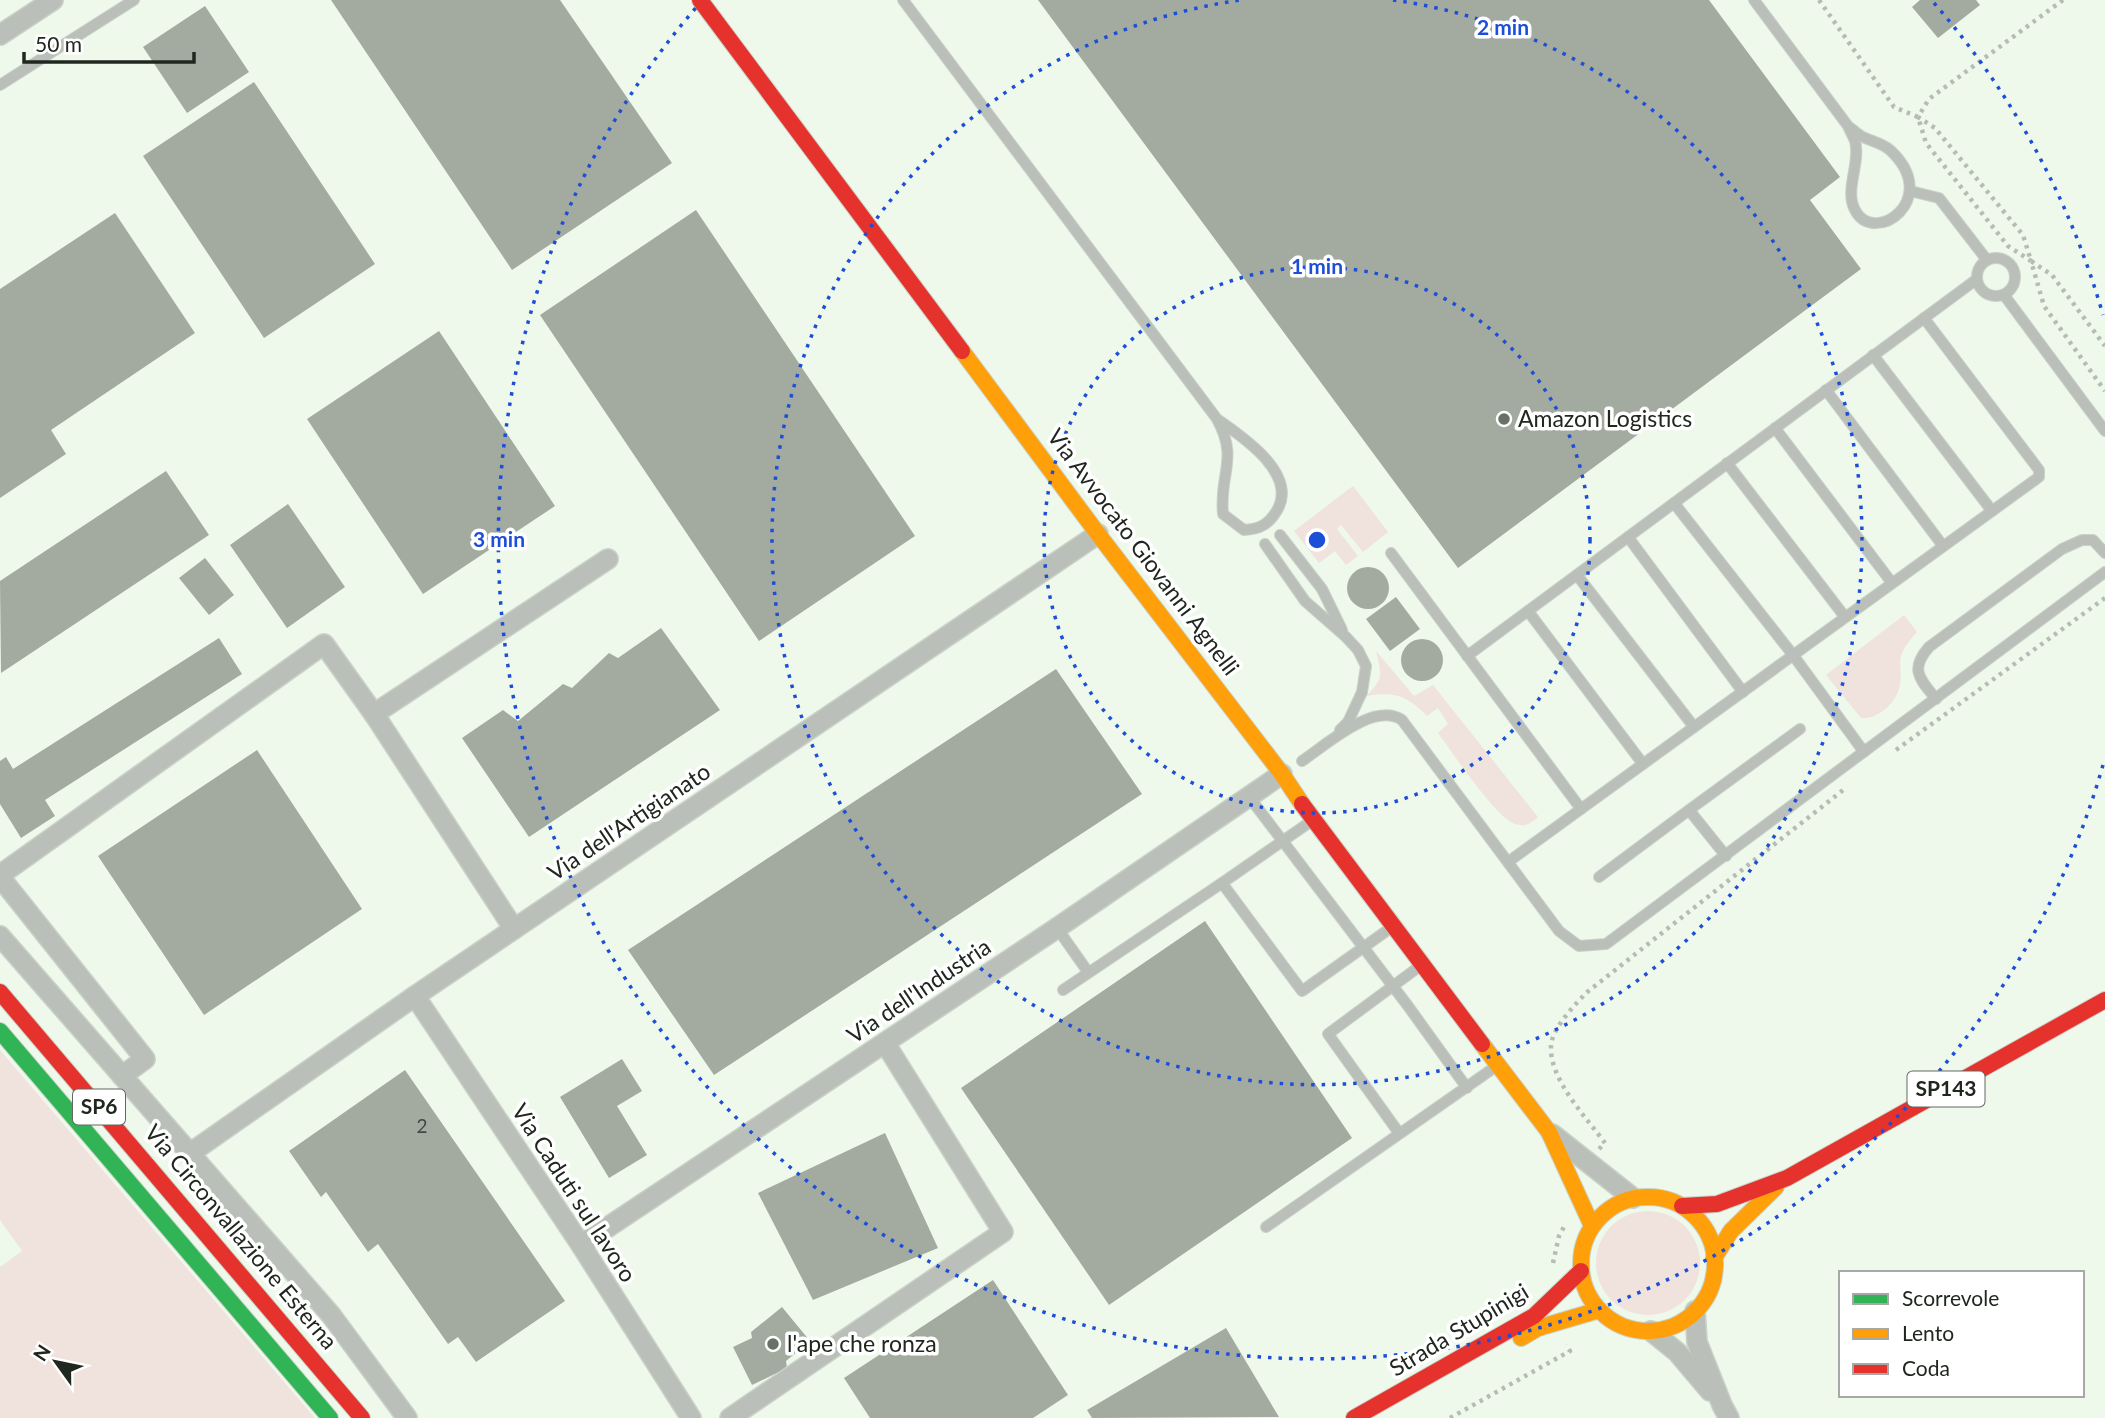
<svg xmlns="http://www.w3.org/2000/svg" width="2105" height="1418" font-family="Lato,sans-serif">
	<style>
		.green { fill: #f0e2dd }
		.building { fill: #a3aba1 }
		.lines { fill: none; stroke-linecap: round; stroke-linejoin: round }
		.lane-casing { stroke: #cad2c8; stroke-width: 12 }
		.street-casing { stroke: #cad2c8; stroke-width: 22 }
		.fast-casing { stroke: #cad2c8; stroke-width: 18 }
		.slow-casing { stroke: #cad2c8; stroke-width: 18 }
		.jam-casing { stroke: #cad2c8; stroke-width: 18 }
		.path { stroke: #b6bcb5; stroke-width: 4.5; stroke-dasharray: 3.5 5; stroke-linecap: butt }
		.lane { stroke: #babfb9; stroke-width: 10 }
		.street { stroke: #babfb9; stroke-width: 19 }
		.fast { stroke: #30b455; stroke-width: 16 }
		.slow { stroke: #ff9f0a; stroke-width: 16 }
		.jam { stroke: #e5322d; stroke-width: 16 }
		.ring { fill: none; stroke: #1d4ed8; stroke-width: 3.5; stroke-dasharray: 3.5 7 }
		.poi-dot { fill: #687067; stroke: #fff; stroke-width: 2.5 }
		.labels { text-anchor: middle; stroke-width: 7; stroke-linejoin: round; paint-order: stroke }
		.number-label { font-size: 19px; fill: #414840 }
		.shield { fill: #fff; stroke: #636862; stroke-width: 2 }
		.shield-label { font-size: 21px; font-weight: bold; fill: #20271f }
		.poi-label { font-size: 23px; fill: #20271f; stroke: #fff; text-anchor: start }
		.street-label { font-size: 23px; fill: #20271f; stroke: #fff }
		.centre { fill: #1d4ed8; stroke: #fff; stroke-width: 3.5 }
		.ring-label { font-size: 21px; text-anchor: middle; font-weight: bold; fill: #1d4ed8; stroke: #fff; stroke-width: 7; stroke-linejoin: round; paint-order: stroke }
	</style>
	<rect width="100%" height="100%" fill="#eef9ec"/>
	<g class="green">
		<path d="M1353,486l35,46 -25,20 -22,-27 -4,4 21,27 -12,9 -11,-14 -16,12 -25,-32z"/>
		<path d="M1904,615l13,17c-6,7 -13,14 -16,24 -2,9 1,19 -1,28 -2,17 -21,36 -39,34l-35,-43z"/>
		<path d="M1376,651l38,45 19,-11 105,132c-8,7 -14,11 -25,6 -18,-7 -61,-71 -75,-90l10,-9 -10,-16 -11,8c-19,-20 -32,-25 -61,-20 19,-18 15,-22 10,-45z"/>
		<path d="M0,1050l315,368h-315v-151l22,-16 -22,-31z"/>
		<circle cx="1648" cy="1263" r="52"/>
	</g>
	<g class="building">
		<path d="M331,0h229l112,163 -160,107z"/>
		<path d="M1038,0h671l131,177 -30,23 51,69 -403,299z"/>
		<path d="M1920,0h56l4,5 -42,33 -26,-31z"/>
		<path d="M205,6l44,66 -62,41 -44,-66z"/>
		<path d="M254,82l121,182 -111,74 -121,-182z"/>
		<path d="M696,210l219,326 -156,105 -219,-326z"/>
		<path d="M115,213l80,120 -144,97 15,24 -66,44v-209z"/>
		<path d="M439,331l116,175 -132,88 -116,-175z"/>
		<path d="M166,471l43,64 -208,138 -1,-92z"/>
		<path d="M288,504l57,83 -58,41 -57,-83z"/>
		<path d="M205,558l29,37 -25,20 -30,-37z"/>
		<circle cx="1368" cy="588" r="21"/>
		<path d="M1396,597l24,32 -30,22 -24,-32z"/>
		<path d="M661,628l59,82 -191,127 -67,-99 41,-28 15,11 45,-37 9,4 37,-35 9,5z"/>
		<path d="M219,638l23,36 -197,126 10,16 -34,22 -21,-34v-43l6,-4 7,12z"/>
		<circle cx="1422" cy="660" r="21"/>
		<path d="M1056,669l86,125 -428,281 -86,-125z"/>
		<path d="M257,750l105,159 -158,106 -106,-159z"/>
		<path d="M1205,921l147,217 -243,167 -148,-217z"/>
		<path d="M622,1059l20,32 -25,15 30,49 -38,23 -49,-81z"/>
		<path d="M405,1070l160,231 -89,61 -18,-25 -10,7 -70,-100 -10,8 -42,-60 -5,5 -32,-46z"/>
		<path d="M885,1133l53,115 -125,52 -55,-107z"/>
		<path d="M993,1280l75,115 -35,23h-163l-26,-40z"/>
		<path d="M782,1307l28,34 -24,20 1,7 -35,17 -19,-38 19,-9 -1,-6z"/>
		<path d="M1226,1328l53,89 -187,1 -5,-8z"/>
	</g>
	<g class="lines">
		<defs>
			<g id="lane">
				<path d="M903,0l314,419c22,40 2,55 6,95l21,16c15,-1 24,-5 32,-18 24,-37 -33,-75 -59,-93"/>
				<path d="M1754,0l94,126c2,5 5,10 7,15 6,22 -11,49 0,69 19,37 88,-11 35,-60 -8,-7 -20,-9 -29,-14 -5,-3 -9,-7 -13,-10"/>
				<path d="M0,85l134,-85"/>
				<path d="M1910,191l29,7 48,62"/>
				<circle cx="1996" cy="277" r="19"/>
				<path d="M2004,295l101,136"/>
				<path d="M1873,355l119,156"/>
				<path d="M1826,390l117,156"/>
				<path d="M1775,428l117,155"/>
				<path d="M1727,463l118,154"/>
				<path d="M1674,503l119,152 71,97"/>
				<path d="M1280,535l42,54 20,41"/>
				<path d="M1628,537l115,155"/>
				<path d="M1265,544l40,57 41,36 12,13 8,16 -4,26 -14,30 -8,8"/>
				<path d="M1391,553l190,256 -73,53"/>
				<path d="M1577,575l117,152"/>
				<path d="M1528,611l115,153"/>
				<path d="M1467,656l510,-377"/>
				<path d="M1936,699c-16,-20 -27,-29 -7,-52l133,-98 20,-9h11l12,13"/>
				<path d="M1302,761c24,-16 72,-60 100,-41l157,211 20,15 27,-2 499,-372"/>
				<path d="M1250,798l158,208 59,82"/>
				<path d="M1581,809l458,-332v-7l-115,-152"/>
				<path d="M1689,810l111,-81"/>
				<path d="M1313,820l-91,63 80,108 90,-64"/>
				<path d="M1599,877l90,-67 37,46"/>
				<path d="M1057,928l31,44"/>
				<path d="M1063,990l159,-107"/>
				<path d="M1399,1133l-71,-99 92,-68"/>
				<path d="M1266,1227l232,-162"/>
			</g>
			<g id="street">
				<path d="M0,35l53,-35"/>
				<path d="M374,714l234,-155"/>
				<path d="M0,875l324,-231 50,70 140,215"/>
				<path d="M0,877l145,182 -23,17"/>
				<path d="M0,936l331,379 76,103"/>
				<path d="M415,996l166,249 110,173"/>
				<path d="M1552,1134l81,64"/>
				<path d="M189,1154l226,-158 683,-462"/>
				<path d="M581,1245l476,-317 225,-154"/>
				<path d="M1695,1311l2,31 25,63 7,13"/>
				<path d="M1651,1331l26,21 33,39"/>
				<path d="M730,1418l273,-186 -118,-189"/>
			</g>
			<path id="fast" d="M0,1031l330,387"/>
			<g id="slow">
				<path d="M962,351l136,183 184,240 20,30"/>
				<path d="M1482,1044l67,88 43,94"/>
				<circle cx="1648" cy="1264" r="67"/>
				<path d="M1714,1258l17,-27 45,-44"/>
				<path d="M1521,1338l17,-10 61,-18"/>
			</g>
			<g id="jam">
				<path d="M700,0l262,351"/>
				<path d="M1302,804l180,240"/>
				<path d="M0,992l362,426"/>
				<path d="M1682,1206l35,-2 70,-26 318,-178"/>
				<path d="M1354,1418l180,-102 47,-45"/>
			</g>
		</defs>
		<use href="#lane" class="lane-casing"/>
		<use href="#street" class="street-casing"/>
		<use href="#fast" class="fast-casing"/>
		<use href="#slow" class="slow-casing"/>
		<use href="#jam" class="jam-casing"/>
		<g class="path">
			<path d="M1819,0l75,107 24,10 8,26 82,103 23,15 13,45 61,85"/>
			<path d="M2063,0l-134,99 -11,18 17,11 88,107 8,26 21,14 53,71"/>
			<path d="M1896,750l209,-152"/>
			<path d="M1599,1149l6,-6c-19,-26 -56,-64 -54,-97 1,-18 24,-41 35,-53l261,-206"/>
			<path d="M1553,1263l6,-27 6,-11"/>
			<path d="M1450,1418l120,-67 -4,-6"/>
		</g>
		<use href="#lane" class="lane"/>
		<use href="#street" class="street"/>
		<use href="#fast" class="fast"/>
		<use href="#slow" class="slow"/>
		<use href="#jam" class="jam"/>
	</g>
	<g class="ring">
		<circle cx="1317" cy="540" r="273"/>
		<path d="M1393 0A545 545 0 1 1 1241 0"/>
		<path d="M2103 765A818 818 0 1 1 700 3M1934 3A818 818 0 0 1 2103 315"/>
	</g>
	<g class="poi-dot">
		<circle cx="1504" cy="419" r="7"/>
		<circle cx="773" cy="1344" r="7"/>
	</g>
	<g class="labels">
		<g class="number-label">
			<text x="422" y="1133">2</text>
		</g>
		<g class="shield">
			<rect x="1907.5" y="1071.5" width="77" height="35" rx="5"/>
			<rect x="73" y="1089.5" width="52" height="35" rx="5"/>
		</g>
		<g class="shield-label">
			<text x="1946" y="1096">SP143</text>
			<text x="99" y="1114">SP6</text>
		</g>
		<g class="poi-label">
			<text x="1518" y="427">Amazon Logistics</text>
			<text x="787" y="1352">l'ape che ronza</text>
		</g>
		<g class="street-label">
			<text transform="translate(1143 552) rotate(53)" y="8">Via Avvocato Giovanni Agnelli</text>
			<text transform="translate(629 822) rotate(-34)" y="8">Via dell'Artigianato</text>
			<text transform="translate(919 991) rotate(-34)" y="8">Via dell'Industria</text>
			<text transform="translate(574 1193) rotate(57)" y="8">Via Caduti sul lavoro</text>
			<text transform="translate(241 1237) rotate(50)" y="8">Via Circonvallazione Esterna</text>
			<text transform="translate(1459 1330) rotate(-31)" y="8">Strada Stupinigi</text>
		</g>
	</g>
	<circle cx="1317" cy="540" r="10" class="centre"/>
	<g class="ring-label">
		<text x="1503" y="35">2 min</text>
		<text x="1317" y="274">1 min</text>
		<text x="499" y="547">3 min</text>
	</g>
	<rect x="1839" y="1271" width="245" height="126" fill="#ffffff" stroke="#a6a9a5" stroke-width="2"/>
	<rect x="1853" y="1294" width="35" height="10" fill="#30b455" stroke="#a6a9a5" stroke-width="2"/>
	<text x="1902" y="1306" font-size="21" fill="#20271f">Scorrevole</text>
	<rect x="1853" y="1329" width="35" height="10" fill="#ff9f0a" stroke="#a6a9a5" stroke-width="2"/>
	<text x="1902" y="1341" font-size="21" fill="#20271f">Lento</text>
	<rect x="1853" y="1364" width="35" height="10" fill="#e5322d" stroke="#a6a9a5" stroke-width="2"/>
	<text x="1902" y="1376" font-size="21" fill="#20271f">Coda</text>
	<g transform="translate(56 1362) rotate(303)" stroke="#ffffff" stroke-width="5" paint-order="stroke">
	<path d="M0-5L12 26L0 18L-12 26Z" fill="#20271f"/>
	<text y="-10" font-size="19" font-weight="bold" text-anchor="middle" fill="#20271f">N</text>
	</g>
	<path d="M24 52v10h170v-10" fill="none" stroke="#20271f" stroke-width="3.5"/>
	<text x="35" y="52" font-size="21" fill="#20271f" stroke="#ffffff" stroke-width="5" paint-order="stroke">50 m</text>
</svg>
